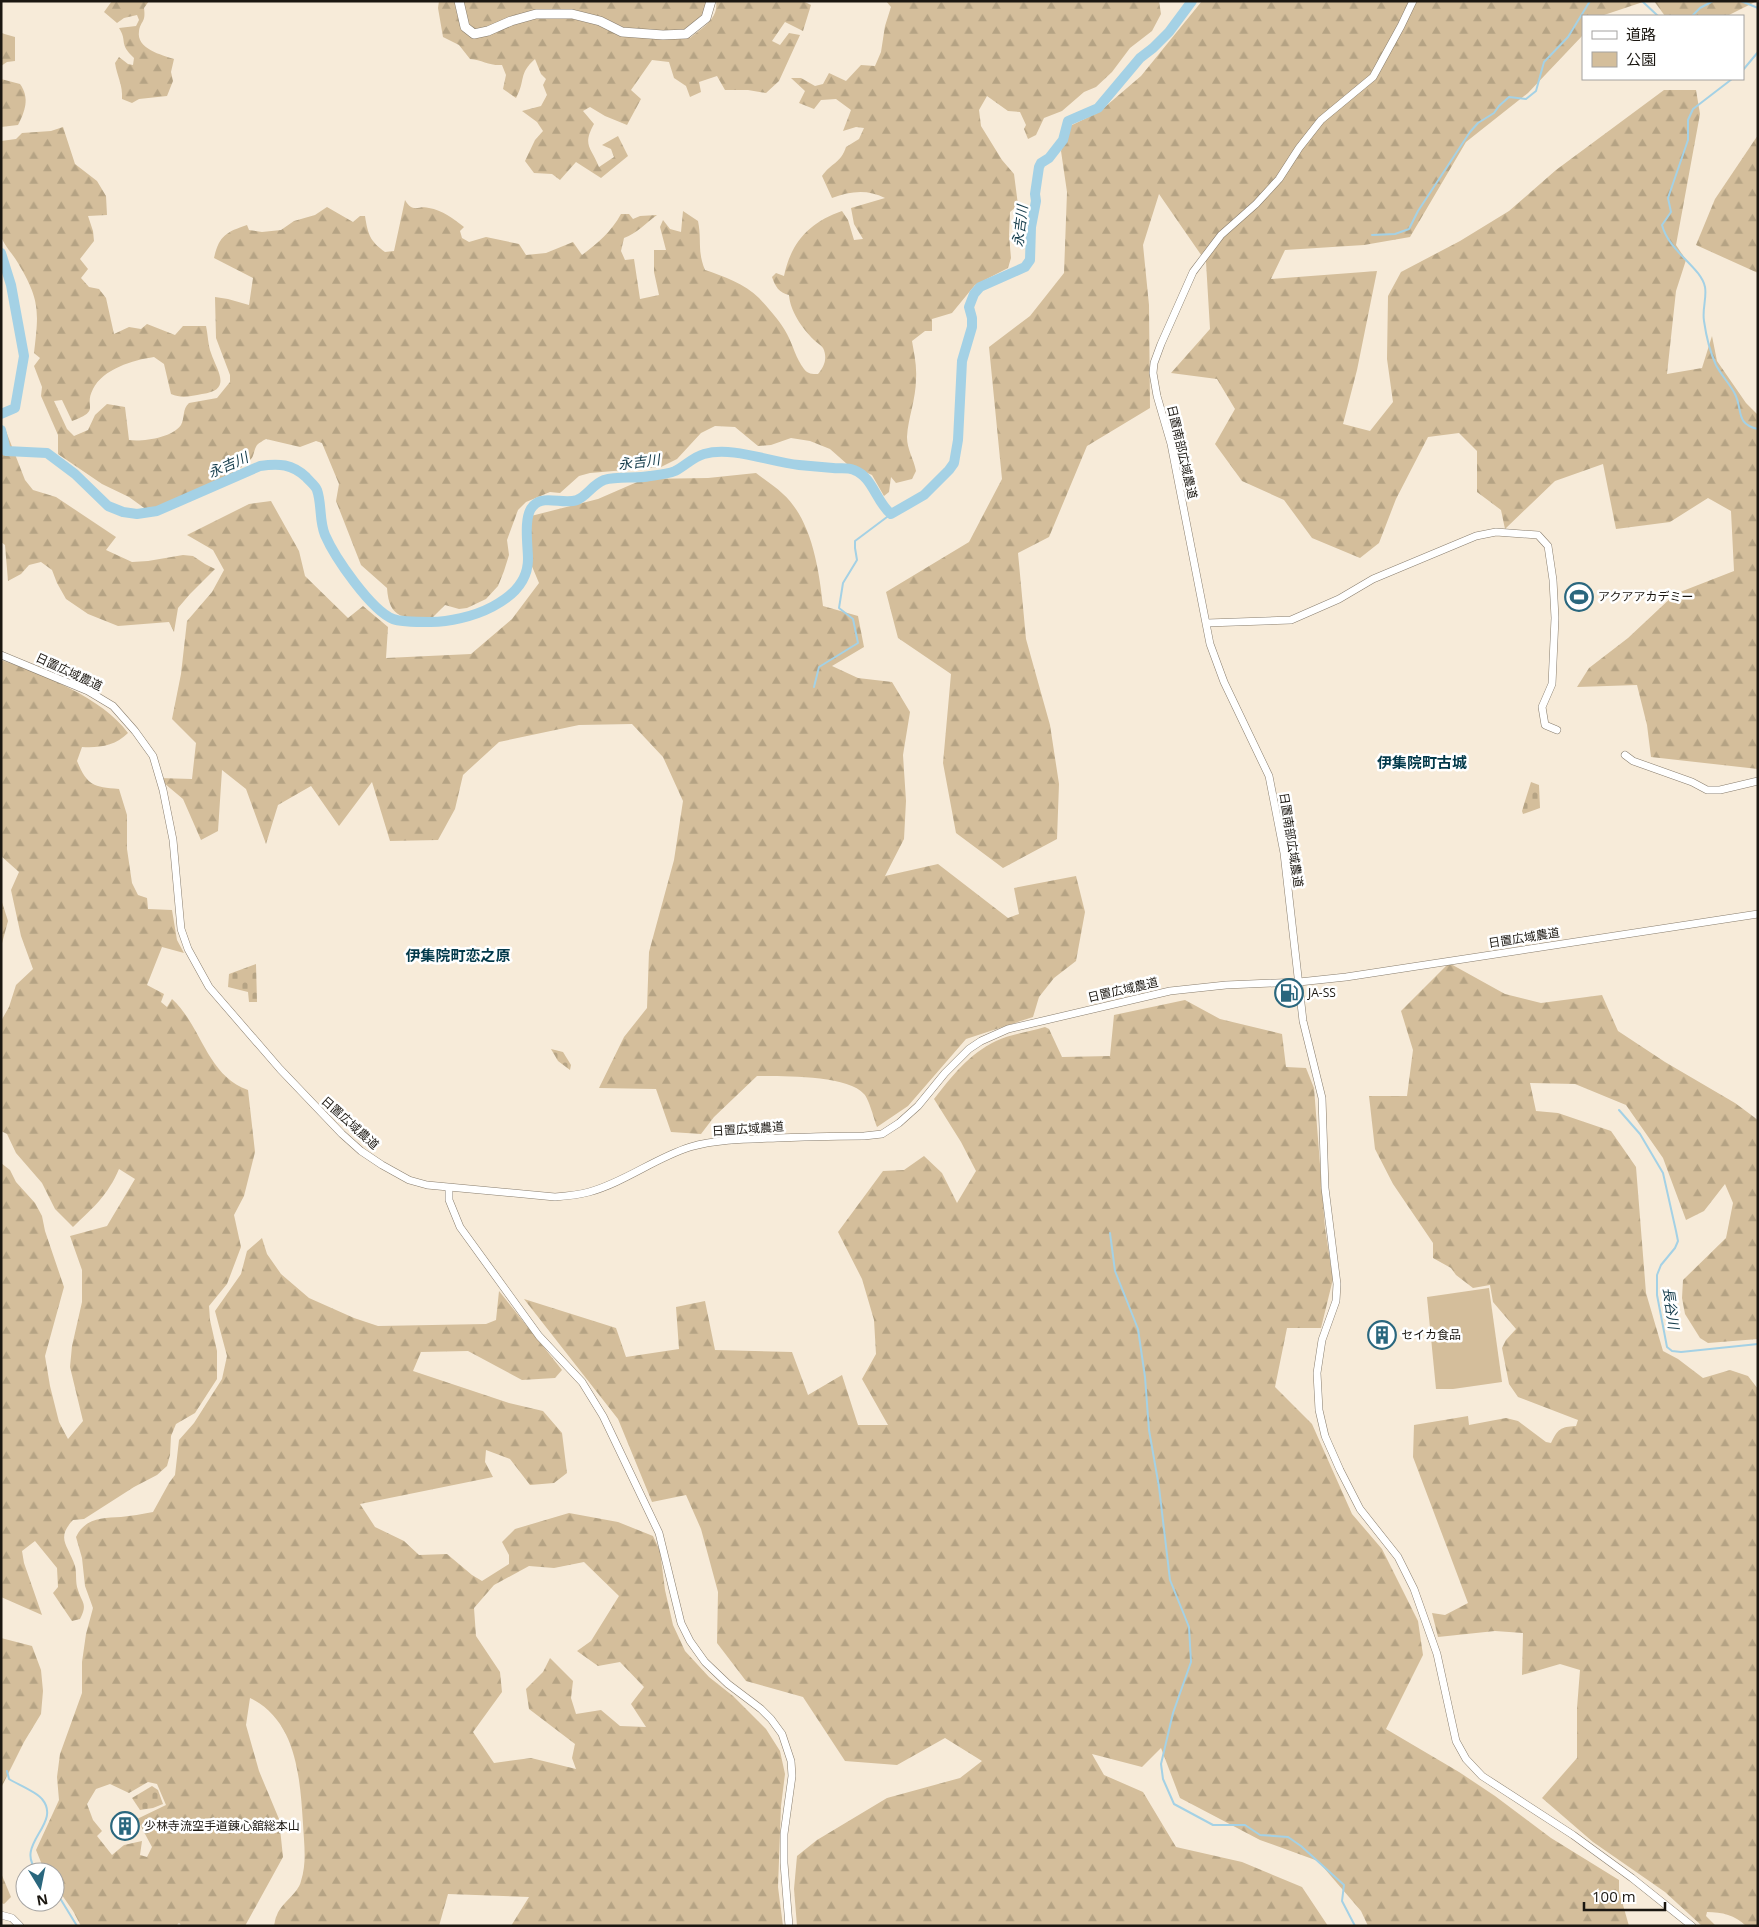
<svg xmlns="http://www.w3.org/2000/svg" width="1759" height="1927" font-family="'Open Sans','Noto Sans JP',sans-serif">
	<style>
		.green { fill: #d4be9b }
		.forest { fill: url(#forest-firs); fill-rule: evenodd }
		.cemetery { fill: url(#cemetery-stones) }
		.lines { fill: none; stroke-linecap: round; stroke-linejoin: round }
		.stream { stroke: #a4d1e5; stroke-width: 2 }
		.river { stroke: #a4d1e5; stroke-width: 10 }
		.minor-casing { stroke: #887d6d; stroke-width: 8 }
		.major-casing { stroke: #887d6d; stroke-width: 10 }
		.minor { stroke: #fff; stroke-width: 7 }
		.major { stroke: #fff; stroke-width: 9 }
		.labels { text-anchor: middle; stroke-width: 5; stroke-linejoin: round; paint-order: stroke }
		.street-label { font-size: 12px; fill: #1b1711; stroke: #fff }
		.poi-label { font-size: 12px; fill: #1b1711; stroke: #fff; text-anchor: start }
		.water-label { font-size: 14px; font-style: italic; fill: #133b4a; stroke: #fff }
		.quarter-label { font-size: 15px; font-weight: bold; fill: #02394a; stroke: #fff }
	</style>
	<defs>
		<pattern id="forest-firs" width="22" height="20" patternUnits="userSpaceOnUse" patternTransform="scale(1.25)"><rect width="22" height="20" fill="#d4be9b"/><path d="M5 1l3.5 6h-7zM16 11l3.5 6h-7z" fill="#b5a384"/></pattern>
		<pattern id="cemetery-stones" width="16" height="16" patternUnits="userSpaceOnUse" patternTransform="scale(1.25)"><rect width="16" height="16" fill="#d4be9b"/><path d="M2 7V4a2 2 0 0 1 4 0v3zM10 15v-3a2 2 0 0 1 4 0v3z" fill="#b5a384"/></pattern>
	</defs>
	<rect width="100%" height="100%" fill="#f7ebd9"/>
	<path class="green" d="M1489,1288l13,94 -49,7h-17l-9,-92z"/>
	<g class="forest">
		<path d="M112,1h37l-5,7c2,15 -3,12 -5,23 -3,18 23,24 35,28l-3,13 2,9 -6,15 -28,3 -7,4 -10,-4c1,-14 -5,-23 -7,-36l4,-6 9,7 5,1 1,-7c-16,-15 -6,-16 -15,-30l17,-2 3,-6 -2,-5 -13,3 -7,5 -13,-11z"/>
		<path d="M439,1h270v8l-20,22 1,7c12,-10 29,-19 26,-37h87l8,4 -8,26 -18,-9 -13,19 8,4 9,-12 11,2 -21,46 -13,12 -18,-3h-23l-8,-14 -18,6 2,10 -11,5 -4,-11 -12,-8 -5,-16 -17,-2 -21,30 10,9 -14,26 -22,-9 -15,-9 -7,4 11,13c-12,22 -3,23 5,43l15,-10 -3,-8 -9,-4 16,-9 10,20 -27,22 -25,-16 -16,18 -8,-6 -18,-1 -9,-12 10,-21 8,-9 -6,-9 -15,-11 19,-5 6,-11 -4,-10 3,-6 -5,-5 -6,-15c-17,15 -9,21 -19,39l-13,-9 3,-14 -4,-10c-12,1 -20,-5 -32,-6l-11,-14 -16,-8 -5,-29z"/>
		<path d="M886,1h273l2,13 -9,17 -22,17 -18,24 -16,15 -12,5 -22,19 -18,7 -8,17 -8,4 -4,-10 2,-4 -6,-13 -12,-1 -21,-15 -8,14 2,16 21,34 12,14 4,31 -8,7 -1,23 2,23 -3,10 -33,17 -23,28 -20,6v12h-7l-13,10c2,12 5,25 4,38 0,20 -8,39 -9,58 0,13 7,22 9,34l-4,8 -16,4 -5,-6 -2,15 -5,4 -12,-21 -25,-11 -17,-15 -20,-8 -19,-3 -20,7 -13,1 -23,-19 -20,-1 -14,7 -24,26 -16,8 -71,6 -11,3 -19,17 -10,-1 -24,10 -8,8 -11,30 2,15 -5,16 -6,15 -12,13 -19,9 -8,1 -14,-4 -14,14c-26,-1 -42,1 -44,-31l-26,-23 -25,-64 3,-17 -17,-41 -6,-2 -16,6 -34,-8c-2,1 -7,4 -9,6 -3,4 -3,11 -6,14 -13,16 -84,47 -104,51l-18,-13 -27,-13 -44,-30v-19l-17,-39 1,-9 -8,-21 6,-8 -6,-5c5,-42 6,-53 -16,-90 -5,-9 -14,-17 -17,-27v-95l15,-2 6,-6 29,-2 12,-4 12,37 22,17 9,15 1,19 -19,1 5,15 1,10 -14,18 8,10 -7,9 8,9 10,2 7,9 8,36 15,-7 12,2 6,-5 28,11 8,-9h23c2,9 2,19 5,27 6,18 22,37 -9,41 -11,2 -20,5 -31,0l-7,-30 -10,-7c-21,3 -51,12 -61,32 -10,19 9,21 -21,32l-10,-21 -8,1 13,28 7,7 14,-6 7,-15 12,-11 18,3 4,33c13,2 43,-2 52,-15 4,-7 1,-16 8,-22l28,-5 13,-16v-7l-14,-37 -1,-41 13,2 21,6 4,-27 -39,-20c5,-22 12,-26 33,-33l2,5 13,2 19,-2 13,-9 21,-6 12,-8 26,15 7,-6h5c3,19 5,25 20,36l9,-1 11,-51c8,14 13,5 24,8 13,2 25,11 35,19l-4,4 2,7 7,4 17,-5 33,7 7,11 20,-2 27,-11 9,13c16,-12 29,-23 39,-41h8l4,5 7,-3 17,-1c-11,8 -20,18 -33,23l-3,13 4,9 9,-1 6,40 19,-4 -5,-23v-22h12l-6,-23 3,-7 7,9 11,3 2,-21 15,10c4,19 -1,30 7,49 18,6 40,14 54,28 10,11 21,23 28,36 6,11 9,25 17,35 4,5 8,5 14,5 6,-7 10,-16 5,-26 -2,-3 -7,-6 -9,-8 -12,-12 -24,-29 -25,-45 -10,-2 -14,-9 -17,-18l4,-4 8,3c7,-34 26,-54 58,-65l6,9 6,20 9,-1 -9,-15 -3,-16 34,-10c-18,-9 -34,-7 -53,0l-10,-22c9,-13 19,-13 24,-29l13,-8 5,-11 -8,-1 -13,4 8,-21 -15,-11 -15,1 -7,9 -15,-6 6,-12 -14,-13h10l14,8 8,-2 6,-11 17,8 15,-16 14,1 6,-14 4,-26 6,-19z"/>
		<path d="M1202,1h444l-45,15h-18v19l-55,58 -62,49 -56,95 -46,8 -79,5 -14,29 106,-8 -20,99 -14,54 27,7 23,-29 -6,-43 1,-63 13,-24 59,-31 49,-30 47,-41 108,-80h32l4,24 -24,131 10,15 -10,31 -9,83 35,-6 10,-32 5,25 29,42 12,12v354l-107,-12 -4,-32 -10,-40 -60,2 12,-19 39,-30 47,-44 59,-23 -3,-60 -23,-13 -38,24 -54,7 -13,-65 -48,17 -50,48 -4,-19 -24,-18v-41l-18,-18 -31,4 -32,62 -17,44 -19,15 -48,-20 -28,-38 -42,-19 -27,-37 20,-35 -18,-30 -46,-6 39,-44 -4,-67 -47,-68 -16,51 6,60 1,103 -63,38 -38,91 -31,16 8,86 24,86 9,59 -2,55 -54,29 -47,-35 -13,-70 8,-89 -53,-36 -12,-46 83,-50 33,-63 -13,-132 41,-31 34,-43 3,-81 -6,-41 9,-25 29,-14 42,-36z"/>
		<path d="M1654,1h103l-30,15h-62z"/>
		<path d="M1,33l14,4v24l-8,1 -6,4z"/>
		<path d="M1,79l19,5c10,14 5,27 -2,41l-17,2z"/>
		<path d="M1758,135v138l-62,-28 19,-46z"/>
		<path d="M1,426h3l21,54 8,10 23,7 60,40 -10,13 26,12 16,-1 35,-6 10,1 12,8 10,5 -25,25 -12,14 -4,24 -5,-10 -51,4 -30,-12 -22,-15 -9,-16 -5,-13 -11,-8 -12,3 -8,9 -13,7 -3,-36 -4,-3z"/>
		<path d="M756,473c9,7 19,13 27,21 29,26 36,76 40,112l35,10 6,31 -32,19 26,12 34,4 18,30 -7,43 3,46 -2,38 -19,37 53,-12 70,54 11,-4 -5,-26 62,-12 9,36 -9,49 -22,17 -15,19 -6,20 -67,22 -58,67 -31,21c-3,-8 -8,-28 -13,-33 -16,-19 -82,-18 -107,-18l-43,41 -13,17 -30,-2 -15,-43 -57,-1 25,-51 23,-29 2,-56 25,-92 9,-59 -20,-44 -31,-33 -53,1 -80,17 -36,33 -8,34 -17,31 -48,1 -18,-59 -33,44 -28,-40 -33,19 -12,39 -20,-55 -24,-19 -4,61 -17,9 -18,-41 -25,-21 34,1 4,-36 -24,-24 9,-45 6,-53 25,-29 12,-22 -11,-20 -26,-15 62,-31 22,-3 28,50 6,25 43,42 15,-12 25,21 -2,31 85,-4 41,-35 27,-36 -16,-38 8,-29 67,-17 46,-20 64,-1z"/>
		<path d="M1,660c41,14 102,38 127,73 -13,13 -29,15 -46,14l-5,14c10,24 16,26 42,28l8,26v34l5,34 6,12 9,3 1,11 24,1 5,30 7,13 -22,-6 -15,38 17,9 -3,8 6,5 5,-8c30,27 34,76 76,91l7,62 -11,44 -10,19 7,32 -14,37 -18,22 1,14 7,31v28l-22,34 -19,11 -5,12 -1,19 -3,11 -10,9 -23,12 -50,32 -11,1c-18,19 -4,26 2,46 2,8 0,16 3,24 4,13 10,14 2,29l-8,2 -19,-28 5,-6 -1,-19 -22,-27 -13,10 2,12 18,52 -41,-18v-434l9,7 6,12 19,21 7,13 3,15 19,56 -19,69 5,30 9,36 9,17 15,-18 -13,-54 2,-21 10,-44v-32l-12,-34 37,-10 28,-47 -16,-10c-11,26 -26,39 -46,58l-18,-18 -13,-26 -26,-30 -9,-19 -6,-3v-110l8,-14 7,-22 17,-16 -12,-33 -10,-46 8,-18 -18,-16z"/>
		<path d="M1,899l7,22 -7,26z"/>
		<path d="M1449,963l56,31 36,9 61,-8 16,36 47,31 70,41 23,17v219l-50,4 -8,-5 -15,-24 -3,-16 1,-18 43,-42 7,-35 -8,-19 -21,27 -18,9 -23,-62 -37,-53 -51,-21 -45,-1 6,28 22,2 53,18 25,36 10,126 17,58 15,8 25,19 27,-8 18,6 10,13v537h-12c-11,-11 -24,-14 -39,-14l-1,4 10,10h-14l-37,-34 -72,-50 -51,-44 35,-40v-50l3,-38 -20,-6 -38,11 1,-42 -28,-2 -57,6 -6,-24 13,2 23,-12 -55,-146 1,-32 54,-9 1,9 37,-7 12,3 28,21 5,1c7,-14 9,-16 25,-17l2,-6 -60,-23 -9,-13 -7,-36 4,-8 10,-11 -23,-27 -3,-17 -17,3 -17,-13 -5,-7 -18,-10v-15l-40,-59 -18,-35 -6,-53h38l6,-46 -12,-39z"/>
		<path d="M1185,1000l35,19 62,15 4,33 20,1 8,20 11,140 8,51 -12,49h-34l-12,59 37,37 40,90 30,35 36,72 5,34 -37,74 73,43 36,24 56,42 68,42v11l10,35h-261l-7,-15 -43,-50 -58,-21 -80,-42 -19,-50 -19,19 -50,-13 12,21 39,17 33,55 66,15 60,25 26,39h-531l-3,-37 3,-33 20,-16 70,-42 73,-20 22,-17 -37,-23 -48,27 -52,-4 -42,-64 -57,-16 -29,-38 1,-51 -17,-63 -15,-34 -34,7 -34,-83 -94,-120 92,29 10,29 53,-8 -3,-42 29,-6 10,49 77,2 16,43 34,-20 16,50h30l-26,-46 14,-25 -2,-34 -12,-41 -24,-47 45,-61 21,-1 20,-14 18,17 15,30 19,-32 -15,-29 -27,-43c18,-23 35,-45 62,-58 15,-7 33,-9 49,-14l4,2 13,28 48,-1 4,-41z"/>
		<path d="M262,1238l5,16 14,20 28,24 45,20 24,8 108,-2 10,-4 3,-29 63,79 -7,8 -33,2 -54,-29 -47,1 -8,19 96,32 34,8 19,22 5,40 -13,10 -24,2 -20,-26 -24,-9 -1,12 8,15 -133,27 15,23 29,14 15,14 28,-1 25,21 10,6 27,-17v-9l-7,-13 13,-13 54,-16 49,9 35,14 7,15 5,39 8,35 12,26 24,26 24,19 33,33 14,22 5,23 -4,32 -3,81 5,39h-272l18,-29 -81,-3 -9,32h-165c1,-4 1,-8 3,-11 5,-13 21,-21 24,-34 6,-18 3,-38 2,-57 -3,-46 -6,-103 -53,-126l-4,27 13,46 20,48 4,38 -38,69h-63l-3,-3 -3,3h-95l-8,-15 -18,-26v-13h-10l-9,-22 23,-50 -2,-23 3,-23 22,-61v-31l4,-28 7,-26 -8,-22 -3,-28 -6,-21c9,-19 26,-19 45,-20 10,-1 21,-3 32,-5l16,-29 6,-8 4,-35 15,-17 28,-44 5,-23 -12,-45 26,-37 6,-23zM584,1562l35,34 -28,45 -14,10 21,15 22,-4 24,25 -13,17 15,23 -26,-1 -19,-16 -25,4 -5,-16 2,-17 -23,-23 -7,14 -17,17 3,20 46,35 -3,14 4,11 -45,-11 -37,5 -21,-31 29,-40 -2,-20 -24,-36 -2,-28 20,-23 35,-19 25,2zM148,1782l9,2 9,21 -29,14 15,28 -5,10 -7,-2 2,-14 -18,4 -12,10 -15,-19 5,-5 -9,-11 -6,-16 9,-15 14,-5 19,9z"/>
		<path d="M1,1638l31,8 9,24 2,21 -2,23 -17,28 -23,46z"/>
		<path d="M1,1873l10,24 -7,7 -3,-1z"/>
	</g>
	<g class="cemetery">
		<path d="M1531,782l8,3 1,23 -17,6 -1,-3z"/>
		<path d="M256,964l1,38h-8l-1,-10 -20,-5 1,-13z"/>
		<path d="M551,1049l12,3 8,13 -1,5 -12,-9z"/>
		<path d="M152,1786l6,4 5,14 -10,4 -13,2 -8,-12z"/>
	</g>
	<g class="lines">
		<g class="stream">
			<path d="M1642,1l16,15"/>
			<path d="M1741,1l17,7"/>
			<path d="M1692,16l8,-8 13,-7"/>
			<path d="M1743,70l15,-18"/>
			<path d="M1732,79l-39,30 -5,11v20l-20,58 3,14 -9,13c7,27 39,42 43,62 2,11 -3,22 -1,34 2,14 6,31 12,44 5,10 14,19 19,29 8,16 0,30 23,35"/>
			<path d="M1372,235l23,-1 14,-5 9,-18 52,-79 8,-9 16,-10 5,-7 10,-9 17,2 10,-8 8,-29 24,-25 22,-36"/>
			<path d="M814,687l5,-20 39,-24 -5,-24 -14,-11 4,-25 14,-23 -2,-12v-7l36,-27"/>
			<path d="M1619,1110l21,24 23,39 13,58 2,10 -3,7 -14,17 -4,10v20l10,52 5,4 9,1 77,-8"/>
			<path d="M1110,1233l5,38 23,58 7,48 4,53 10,57 11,93 19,47 2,35 -18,51 -12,51 2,15 11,25 39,21h32l15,10 28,2 13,9 43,39 -2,16 13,25"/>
			<path d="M7,1771l2,8c8,5 28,13 33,20 21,25 -30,46 -4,73"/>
			<path d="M55,1890l22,36"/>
		</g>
		<g class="river">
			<path d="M1,253l10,32 13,71 -9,52 -14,6"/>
			<path d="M1,430l5,21 41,2 28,21 33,32 15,6 14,2 20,-3 103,-45c19,-3 32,-2 46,11 3,4 9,8 11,13 5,14 2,31 8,45 10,23 46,75 68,84 7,3 30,3 38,3 35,0 97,-20 97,-63 0,-13 -5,-43 5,-53 11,-12 30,-1 44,-6 10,-4 16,-16 27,-20 14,-4 32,-1 46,-4 8,-1 18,-2 25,-5 10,-5 18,-14 29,-17 28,-8 66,8 95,11 12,1 23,2 34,3 7,1 14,-1 21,2 19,7 22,32 37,44l33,-19 25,-25 5,-7 4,-23 4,-79 10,-34v-9l-3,-11 5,-13 6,-7 45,-20 5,-7 1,-33 5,-26 -1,-7 4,-27 2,-4 8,-5 14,-18 5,-19 30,-13 42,-50 13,-10 16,-16 23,-31"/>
		</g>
		<defs>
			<g id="minor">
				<path d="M1413,1l-12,25 -28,51 -52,43 -22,28 -20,31 -23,25 -35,31 -28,37 -32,72 -7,19 -1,10 4,23 14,48 39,200 14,38 45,94 15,77 19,168 19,77 3,90 12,96 -1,17 -14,39 -5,33 2,37 6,26 15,34 20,39 38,48 16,32 23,65 19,87 10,18 16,17 91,59 59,43 60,48"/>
				<path d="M1207,623l84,-3 48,-21 34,-20 103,-43 20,-4 42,3 10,11 5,34 2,38 -3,66 -10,23 3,18 12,5"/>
				<path d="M1,655l87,36 25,15 22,25 18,25 10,34 10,50 8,89 7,20 21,38 71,82 62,65 19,17 21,14 27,15 18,5 128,12c12,-1 23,-2 34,-5 36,-10 66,-34 101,-45 28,-8 58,-8 87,-9 29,-1 58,-2 87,-2l18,-2 17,-11 19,-17 27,-33 24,-24 12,-8 27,-12 162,-38 56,-6 73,-3 47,-5 412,-63"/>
				<path d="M1625,755l8,6 59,21 15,8h13l38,-9"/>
				<path d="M449,1188v12l11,27 79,109 43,46 21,34 56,117 22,90 9,18 15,21 23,22 33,25 10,10 11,15 9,27 1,15 -8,58v29l5,63"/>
				<path d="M1,1915l11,3 8,8"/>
			</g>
			<path id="major" d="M459,1l6,26 9,7 14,-3 23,-10 25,-7h36l28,7 22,11 41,3 23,-1 20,-16 5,-17"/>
		</defs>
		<use href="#minor" class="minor-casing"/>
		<use href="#major" class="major-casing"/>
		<use href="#minor" class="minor"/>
		<use href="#major" class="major"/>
	</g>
	<defs>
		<symbol id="stadium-ring" viewBox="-11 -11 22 22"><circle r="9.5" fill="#fff" stroke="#2a677e" stroke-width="1.5"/><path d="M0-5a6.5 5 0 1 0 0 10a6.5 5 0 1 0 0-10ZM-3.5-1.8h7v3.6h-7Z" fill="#2a677e"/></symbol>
		<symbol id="fuel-ring" viewBox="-11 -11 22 22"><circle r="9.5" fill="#fff" stroke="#2a677e" stroke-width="1.5"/><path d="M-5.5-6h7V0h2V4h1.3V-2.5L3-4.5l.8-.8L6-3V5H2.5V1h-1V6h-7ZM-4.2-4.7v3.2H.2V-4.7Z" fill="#2a677e"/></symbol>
		<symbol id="building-ring" viewBox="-11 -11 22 22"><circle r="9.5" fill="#fff" stroke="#2a677e" stroke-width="1.5"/><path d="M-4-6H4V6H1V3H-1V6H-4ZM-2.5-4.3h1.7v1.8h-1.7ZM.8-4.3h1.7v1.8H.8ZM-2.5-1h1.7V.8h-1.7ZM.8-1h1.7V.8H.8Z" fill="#2a677e"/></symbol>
	</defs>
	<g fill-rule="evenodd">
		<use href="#stadium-ring" x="1563" y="581" width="32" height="32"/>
		<use href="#fuel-ring" x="1273" y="977" width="32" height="32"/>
		<use href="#building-ring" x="1366" y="1319" width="32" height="32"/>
		<use href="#building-ring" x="109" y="1810" width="32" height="32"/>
	</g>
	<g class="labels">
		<g class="street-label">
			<text transform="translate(1182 452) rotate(77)" y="4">日置南部広域農道</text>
			<text transform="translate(69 672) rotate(25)" y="4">日置広域農道</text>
			<text transform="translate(1291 840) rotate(81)" y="4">日置南部広域農道</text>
			<text transform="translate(1524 938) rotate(-9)" y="4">日置広域農道</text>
			<text transform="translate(1123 990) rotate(-13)" y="4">日置広域農道</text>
			<text transform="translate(350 1123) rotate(42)" y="4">日置広域農道</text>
			<text transform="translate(748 1129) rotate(-4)" y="4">日置広域農道</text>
		</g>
		<g class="poi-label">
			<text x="1598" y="601">アクアアカデミー</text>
			<text x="1308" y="997">JA-SS</text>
			<text x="1401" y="1339">セイカ食品</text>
			<text x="144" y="1830">少林寺流空手道錬心舘総本山</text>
		</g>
		<g class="water-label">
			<text transform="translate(1020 226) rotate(-83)" y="5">永吉川</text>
			<text transform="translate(639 462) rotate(-7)" y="5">永吉川</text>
			<text transform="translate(228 465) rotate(-24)" y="5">永吉川</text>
			<text transform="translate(1671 1308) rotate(82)" y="5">長谷川</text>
		</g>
		<g class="quarter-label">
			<text x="1422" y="768">伊集院町古城</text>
			<text x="458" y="961">伊集院町恋之原</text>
		</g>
	</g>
	<rect width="1759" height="1927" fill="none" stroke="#1b1711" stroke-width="5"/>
	<rect x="1582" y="15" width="162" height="65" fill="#ffffff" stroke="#a4a2a0"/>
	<rect x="1592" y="31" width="25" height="8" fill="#ffffff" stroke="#a4a2a0"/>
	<text x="1626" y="40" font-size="15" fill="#1b1711">道路</text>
	<rect x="1592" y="52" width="25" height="15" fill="#d4be9b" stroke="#a4a2a0"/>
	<text x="1626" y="65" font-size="15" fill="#1b1711">公園</text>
	<g transform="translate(40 1887) rotate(170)"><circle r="24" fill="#ffffff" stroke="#a4a2a0"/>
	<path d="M0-4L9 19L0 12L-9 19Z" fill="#2a677e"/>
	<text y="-8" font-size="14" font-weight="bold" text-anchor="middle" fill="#1b1711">N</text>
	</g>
	<path d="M1584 1902v8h81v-8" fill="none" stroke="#1b1711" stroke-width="2.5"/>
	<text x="1592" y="1902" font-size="15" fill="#1b1711" stroke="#ffffff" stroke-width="4" paint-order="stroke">100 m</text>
</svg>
